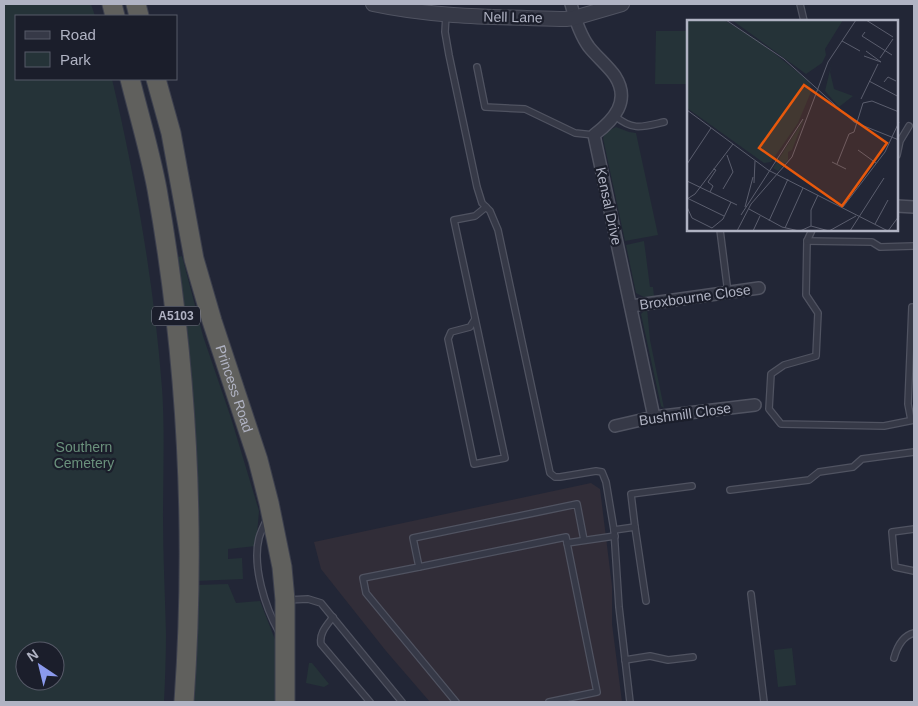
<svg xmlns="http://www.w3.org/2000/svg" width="918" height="706" font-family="Arial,sans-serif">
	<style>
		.medical { fill: #312d38 }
		.green { fill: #253338; fill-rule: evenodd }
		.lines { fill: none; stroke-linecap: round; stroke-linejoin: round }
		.service-casing { stroke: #505361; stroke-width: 8 }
		.minor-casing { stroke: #505361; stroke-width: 14 }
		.tertiary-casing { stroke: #505361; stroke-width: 16 }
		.trunk-casing { stroke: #3d404e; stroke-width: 21 }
		.service { stroke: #363947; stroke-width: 5.5 }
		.minor { stroke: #363947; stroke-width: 11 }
		.tertiary { stroke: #363947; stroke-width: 14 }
		.trunk { stroke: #60605d; stroke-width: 19 }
		.labels { text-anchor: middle; stroke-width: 4.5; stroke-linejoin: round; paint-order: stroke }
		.shield { fill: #1b1e2b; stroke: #838695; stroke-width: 1 }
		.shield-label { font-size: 12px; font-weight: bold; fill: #b0b3c3 }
		.street-label { font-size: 14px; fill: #b0b3c3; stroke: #1b1e2b }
		.park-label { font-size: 14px; fill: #6a917c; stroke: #1b1e2b }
		.inset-road { fill: none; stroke: #5b5e6e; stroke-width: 1 }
		.view { fill: #e8590c; fill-opacity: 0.15; stroke: #e8590c; stroke-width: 2.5 }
		.inset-edge { fill: none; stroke: #b0b3c3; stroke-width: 2.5 }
	</style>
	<rect width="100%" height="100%" fill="#222636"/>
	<path class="medical" d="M591,483l9,6 12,97v38l10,78h-192l-44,-51 -65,-82 -7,-27z"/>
	<g class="green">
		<path d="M4,4h87l4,12h-79v63h96c24,102 42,205 50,309 3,43 1,86 1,129 0,39 2,78 3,117 0,23 -1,46 -2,68h-160zM25,651h30v30h-30z"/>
		<path d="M656,31h32v53h-33z"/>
		<path d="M616,127l13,5 7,1 22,102 -33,6 -22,-103 3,-6z"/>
		<path d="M644,241l6,46h3l1,9 -10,1 -8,-4 -10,-48z"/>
		<path d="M182,256l21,80 28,82 28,93 -3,35 -28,3v10l14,-1 1,21 -47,2 -22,-323z"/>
		<path d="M647,308l3,32 14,68 -3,-2 -20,-92z"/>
		<path d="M228,584l8,19 24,-2 16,41v60h-82l2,-117z"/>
		<path d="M792,648l4,37 -18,2 -4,-37z"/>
		<path d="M309,663h3l17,21 -5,3 -18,-4z"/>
	</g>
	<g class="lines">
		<defs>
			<g id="service">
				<path d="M800,4l4,17"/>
				<path d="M446,15l-1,17 4,23 28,132 5,16 8,8 8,19 52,243 5,4h5l36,-6 6,1 4,10 8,48 5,77 11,95"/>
				<path d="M477,67l8,40 40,2 50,24 19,2"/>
				<path d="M615,116c18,15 27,11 49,6"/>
				<path d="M897,155l3,-14 9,-15"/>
				<path d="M720,230l8,63"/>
				<path d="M812,230l-5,11 -1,54 12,18 -2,43 -32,9 -13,9 -2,35 12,15 103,2 30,-6"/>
				<path d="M807,241l65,1 8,5 34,-1"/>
				<path d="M475,319l-5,8 -19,5 -3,7 26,125 31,-6 -51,-238 21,-4 11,-9"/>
				<path d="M911,420l-3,-16 4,-97"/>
				<path d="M730,490l79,-10 10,-8 34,-5 9,-8 52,-7"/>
				<path d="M267,519c-3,6 -6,12 -8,19 -7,28 6,69 20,94"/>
				<path d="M635,527l-4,-33 61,-8"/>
				<path d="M914,529l-22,3 3,35 19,4"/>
				<path d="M614,530l21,-3 11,74"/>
				<path d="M419,567l147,-30 1,6"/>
				<path d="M751,594l13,108"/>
				<path d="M287,600l21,-1 13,4 81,99"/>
				<path d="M333,617c-6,8 -14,16 -12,27l49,58"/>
				<path d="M894,658c3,-11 8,-22 20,-25"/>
				<path d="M625,660l25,-4 18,4 25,-3"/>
				<path d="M456,702l-90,-109 -3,-15 56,-11 -6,-29 164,-34 7,36"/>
				<path d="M549,702l48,-10 -30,-149 48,-7"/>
			</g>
			<g id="minor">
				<path d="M571,4c4,15 9,31 18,43 8,10 19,19 26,29 16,25 -1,44 -21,59l60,282"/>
				<path d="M897,206l17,1"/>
				<path d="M631,306l128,-18"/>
				<path d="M615,426l39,-9 101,-12"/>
			</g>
			<path id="tertiary" d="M373,4c64,14 129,13 193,15l8,-1 48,-14"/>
			<g id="trunk">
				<path d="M112,4l3,12"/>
				<path d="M136,4l3,12"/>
				<path d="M130,79c9,36 20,73 27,110 30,169 39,342 27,513"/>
				<path id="s1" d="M156,79l15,54 23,126 18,62 46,139 11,43 13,64 3,33v102"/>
			</g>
		</defs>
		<use href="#service" class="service-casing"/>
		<use href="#minor" class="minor-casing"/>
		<use href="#tertiary" class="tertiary-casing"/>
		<use href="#trunk" class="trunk-casing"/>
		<use href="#service" class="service"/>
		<use href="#minor" class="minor"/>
		<use href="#tertiary" class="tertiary"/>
		<use href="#trunk" class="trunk"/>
	</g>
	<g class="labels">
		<rect class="shield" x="152" y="306.5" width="48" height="19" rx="4"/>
		<g class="shield-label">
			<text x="176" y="320">A5103</text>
		</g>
		<g class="street-label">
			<text transform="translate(513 17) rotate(1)" y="5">Nell Lane</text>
			<text transform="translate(609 206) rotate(78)" y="5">Kensal Drive</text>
			<text transform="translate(695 297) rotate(-8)" y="5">Broxbourne Close</text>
			<text dy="5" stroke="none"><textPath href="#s1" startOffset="320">Princess Road</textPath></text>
			<text transform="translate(685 414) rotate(-8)" y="5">Bushmill Close</text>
		</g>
		<g class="park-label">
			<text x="84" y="452">Southern<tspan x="84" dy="16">Cemetery</tspan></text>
		</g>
	</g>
	<g transform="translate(687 20)">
		<rect width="211" height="211" fill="#222636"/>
		<path d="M0,0h37l35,21 51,41 1,10 -13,31 -27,39 -7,1 -77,-55zM45,0h111l-18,29 1,6 -4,8 -16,11zM145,42l-2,10 4,17 19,7 -14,11 -14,-16zM117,99l-12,31 -4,2v8l-10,11 -5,-3z" fill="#253338"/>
		<path class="inset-road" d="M39,0l58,39 70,63 45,18M179,0l27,17M178,12l-3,4 30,19M155,21l18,10M177,36l17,6 -15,-11M193,38l13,-19M182,61l30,16M197,62l4,-5 8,4M174,79l17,-35M0,90l81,60 120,61M171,130l18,13M145,142l14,7M0,144l24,-36M150,144l12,-30 5,-2 9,-29 9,-2 27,11M0,161l50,24M67,163l1,-22M36,169l10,-17 -6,-17M23,172l3,-6 -5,-4 8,-12 -3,-1M0,178l37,18M0,179l8,-5 38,-50M0,187l5,11 20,10 11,-9 8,-17M58,187l8,-30M156,187l42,-55 14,-30M62,189l33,18 17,4M54,195l62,-96M82,201l19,-42M188,204l13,-24M124,206v-16l7,-15M98,208l18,-40M50,211l14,-27 41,-47 36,-95 28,-42M66,211l7,-15M113,211l11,-5 18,5 27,-15M163,211l34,-53M201,211l11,-15"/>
		<path class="view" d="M117,65l83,58 -45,63 -83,-58z"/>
		<rect width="211" height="211" class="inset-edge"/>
	</g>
	<rect width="918" height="706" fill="none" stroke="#b0b3c3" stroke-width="10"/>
	<rect x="15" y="15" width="162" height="65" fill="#1b1e2b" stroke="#575a68"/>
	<rect x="25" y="31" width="25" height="8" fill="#363947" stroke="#575a68"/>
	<text x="60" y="40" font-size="15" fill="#b0b3c3">Road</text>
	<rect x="25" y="52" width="25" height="15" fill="#253338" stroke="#575a68"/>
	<text x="60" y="65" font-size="15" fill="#b0b3c3">Park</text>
	<g transform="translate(40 666) rotate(325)"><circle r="24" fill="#1b1e2b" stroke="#575a68"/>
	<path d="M0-4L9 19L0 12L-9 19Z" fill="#8b9aed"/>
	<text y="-8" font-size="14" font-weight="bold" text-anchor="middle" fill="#b0b3c3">N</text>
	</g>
</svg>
